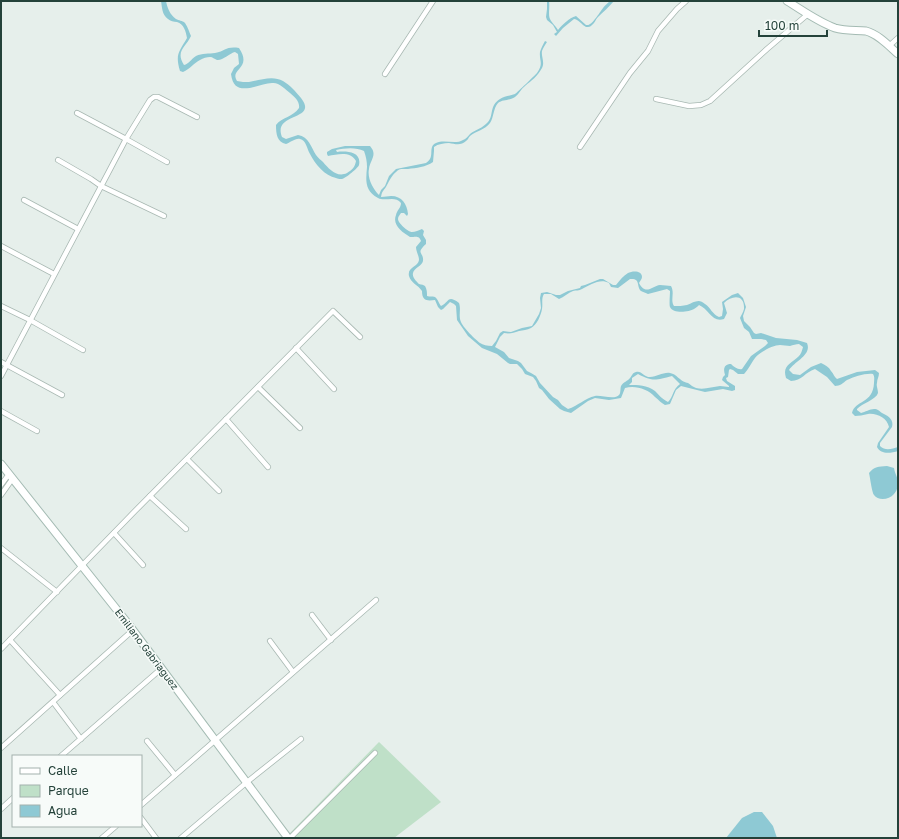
<svg xmlns="http://www.w3.org/2000/svg" width="899" height="839" font-family="'Golos Text',sans-serif">
	<style>
		.green { fill: #bfe0c8 }
		.water { fill: #8ec9d4; fill-rule: evenodd }
		.lines { fill: none; stroke-linecap: round; stroke-linejoin: round }
		.minor-casing { stroke: #a8b8b2; stroke-width: 6 }
		.secondary-casing { stroke: #a4bbb3; stroke-width: 9 }
		.minor { stroke: #fff; stroke-width: 4.5 }
		.secondary { stroke: #fff; stroke-width: 7 }
		.labels { text-anchor: middle; stroke-width: 3; stroke-linejoin: round; paint-order: stroke }
		.street-label { font-size: 10px; fill: #24423a; stroke: #f7fbf9 }
	</style>
	<rect width="100%" height="100%" fill="#e6efeb"/>
	<path class="green" d="M379,742l62,60 -47,36h-100l-4,-5z"/>
	<g class="water">
		<path d="M161,1h5c1,6 4,14 10,18 3,2 6,1 9,4 3,4 4,9 6,13 -5,11 -16,15 -7,29 5,-1 7,-6 12,-9 6,-3 13,-2 19,-3 11,-2 11,-7 24,-5 14,21 -10,20 -2,33 4,1 8,1 12,1 11,-2 24,-7 34,-1 7,4 13,11 18,17 18,23 -29,14 -19,39l4,2 12,-4c11,2 13,12 18,20 2,3 5,5 7,7 6,7 14,16 24,11 5,-3 8,-6 9,-12 -5,-10 -18,-7 -28,-5l-1,-2v-2l5,-3 13,-3h25c8,9 0,14 -1,23 -2,9 4,20 10,26l2,-5 4,-4 4,-10 7,-7 30,-6c10,-6 1,-16 10,-20 9,-4 19,2 27,-3 3,-1 5,-4 7,-6 5,-4 13,-6 18,-12 6,-7 1,-16 12,-23 4,-3 10,-3 15,-5 3,-2 19,-18 22,-21 7,-10 2,-12 3,-21 1,-4 3,-7 5,-11l2,1c-2,3 -4,6 -5,9 -1,6 3,11 0,17 -5,9 -10,12 -17,18 -4,3 -6,8 -10,11 -6,4 -12,2 -17,6 -5,6 -4,14 -8,20 -5,7 -14,8 -20,13 -2,2 -2,4 -4,5 -5,5 -11,3 -17,2 -5,0 -11,1 -15,4v4l-1,11c-7,5 -17,6 -25,7 -5,0 -9,-1 -12,3 -4,3 -7,9 -9,13 -3,6 -5,5 -6,12 4,0 7,-1 10,-1 11,0 16,8 17,18l-1,2 -3,-3h-3c-1,2 -3,3 -3,6 0,4 10,13 14,13 3,0 7,-2 10,-3l2,2 -1,4 3,5v4c-11,10 -2,8 -3,17 -1,5 -9,7 -10,12 -1,4 3,8 6,11 3,1 3,0 6,2 2,3 2,7 2,10 3,1 5,0 8,1 3,2 4,7 6,9 8,-3 6,-12 18,-3 2,6 0,10 1,16 1,7 14,19 20,24 3,2 7,3 12,3l4,-5 4,-8 3,-2 8,1 11,-4 10,-2 7,-12 2,-6 -1,-10 1,-5 6,-1 9,3h4l8,-4 12,-3 1,-2 4,-1 15,-6h3l10,6h3c4,-5 7,-9 12,-12 4,-2 14,-3 14,4 0,2 -2,4 -3,6 7,13 13,3 21,2 4,0 8,1 11,1 4,7 -1,14 3,20 4,0 9,0 13,-1 7,-3 12,-7 18,-1 6,4 7,10 14,13l3,-1 1,-7 -1,-7 10,-7 6,-2 5,5 3,9 -3,9 1,5 6,6 4,6 2,1 5,-1 15,5 21,2 10,3c5,12 -12,18 -18,27l4,4 7,1 11,-8 10,-4c4,2 8,4 10,8 3,3 3,6 6,8l20,-7 18,-2 4,3c0,4 -2,6 -2,10 -1,3 1,6 1,10 -2,7 -16,10 -21,16v1l4,3c4,-1 9,-4 13,-4 4,0 5,2 8,4 6,3 12,6 10,14l-12,16v3c5,5 12,3 18,1v4c-7,2 -17,4 -21,-4l1,-4 11,-16c-2,-9 -12,-14 -21,-13 -5,1 -9,2 -13,2l-3,-3c3,-13 21,-9 22,-30 0,-3 1,-6 -1,-9 -8,-1 -19,3 -26,6 -4,3 -7,6 -12,6l-8,-9 -12,-8c-10,3 -13,12 -24,12l-5,-3c-4,-13 5,-14 13,-22 2,-2 3,-5 4,-9l-4,-3c-3,0 -6,1 -9,2 -3,0 -7,-1 -10,-1 -7,0 -20,7 -25,13 -4,5 -6,11 -11,16h-6l-5,-4 -3,-1 -1,1 -1,7 -2,1 1,3 8,5v4l-3,1 -9,-2 -18,3 -24,-6 -5,4 -6,14 -5,1c-4,-2 -6,-5 -10,-8 -7,-8 -20,-12 -30,-9l-4,10 -12,2 -14,-2 -7,3 -17,12 -7,-2 -4,-2 -11,-10 -7,-9 -3,-2 -3,-7 -3,-4 -8,-3 -3,-5 -5,-5h-7l-2,-1 -11,-9 -15,-6 -14,-12 -11,-16 -1,-14 -2,-2 -4,-2 -7,7 -2,1 -3,-3 -3,-7c-8,1 -13,1 -13,-9 -4,-6 -11,-8 -13,-15 -2,-9 9,-9 10,-16 0,-4 -3,-9 -3,-13l5,-6c-2,-6 -5,-4 -11,-4 -8,-5 -18,-12 -14,-22 1,-5 5,-7 5,-12 -6,-8 -16,-1 -23,-5 -14,-8 -12,-18 -11,-31 0,-5 -1,-11 -3,-16 -8,-4 -19,-3 -28,-1l1,2c8,-1 25,-1 22,13 -1,3 -13,13 -17,14 0,0 -5,0 -6,-1 -11,-2 -21,-14 -26,-24 -3,-5 -4,-14 -10,-15 -5,-1 -10,4 -14,5 -9,-2 -10,-10 -10,-19 6,-8 17,-8 23,-17 1,-6 -4,-11 -9,-15 -5,-4 -11,-11 -18,-10 -16,1 -38,16 -41,-9l3,-6 5,-4 -1,-10 -3,-2c-5,1 -13,9 -18,8 -3,-1 -4,-3 -7,-3 -3,0 -7,1 -10,3 -6,3 -10,9 -17,12l-3,-1c-5,-17 -1,-19 7,-33 -1,-6 -3,-14 -10,-16 -3,0 -7,-1 -9,-3 -6,-4 -6,-12 -7,-18zM630,279c11,-1 6,7 11,12 2,1 5,2 7,3l19,-5 3,2c0,4 -1,13 0,16 3,7 19,5 24,2 2,-1 4,-3 5,-4 10,4 13,18 25,14l3,-6 -3,-10c8,-8 21,-9 20,6 -1,4 -3,6 -4,9l4,10 5,4 3,7h9l5,1 2,3 -3,3 -14,10 -9,13c-4,1 -8,-2 -11,-5 -7,0 -8,5 -6,11l-2,2 -1,3 7,6v1c-3,0 -6,-1 -9,-1 -8,1 -16,4 -24,2 -3,-1 -5,-3 -8,-5 -3,-1 -5,-1 -8,-4 -4,-3 -5,-5 -10,-6 -7,-1 -13,4 -20,4 -6,0 -9,-7 -14,-5 -4,1 -4,4 -6,6 -2,3 -7,4 -9,8 -1,3 0,7 -2,9 -4,5 -18,0 -24,1 -10,2 -17,10 -27,13l-6,-4 -4,-5 -5,-3 -13,-14 -4,-7 -5,-3 -4,-2 -6,-8 -3,-2 -9,-3 -5,-6 -9,-5 5,-10 4,-4c6,1 9,0 15,-2 4,-1 8,-1 12,-3 6,-3 10,-13 11,-19 1,-6 -1,-10 2,-15h7l8,5c5,-2 9,-6 14,-8 3,-1 6,0 9,-2 8,-4 18,-11 27,-6l2,4 7,1zM638,374c15,8 18,6 34,2l8,8c-8,6 -6,12 -12,18 -6,-3 -9,-7 -13,-11 -8,-6 -17,-6 -26,-6l3,-3v-4z"/>
		<path d="M547,1h2c1,5 -1,14 1,18 2,4 5,6 8,11 4,-5 11,-12 18,-14l10,9c2,0 3,0 4,-1 2,0 11,-13 13,-16 2,-3 5,-5 7,-7h4c-5,6 -11,11 -16,16 -3,3 -3,6 -6,8 -2,2 -3,2 -6,2 -4,-2 -8,-8 -12,-8l-11,9 -7,8 -2,-2 3,-2 -4,-7 -6,-5 -1,-3 1,-8z"/>
		<path d="M887,466l7,2c1,7 5,10 4,18 -1,3 -2,6 -4,8 -5,6 -16,7 -20,1 -2,-2 -4,-18 -5,-22 6,-7 9,-6 18,-7z"/>
		<path d="M754,812h8l11,14 4,12h-51l16,-20z"/>
	</g>
	<g class="lines">
		<defs>
			<g id="minor">
				<path d="M889,46l9,-8"/>
				<path d="M385,74l48,-73"/>
				<path d="M656,99l33,7 12,-1 9,-4 57,-52 41,-35"/>
				<path d="M77,113l49,26 41,23"/>
				<path d="M580,147l50,-74 18,-22 10,-20 19,-22 9,-8"/>
				<path d="M58,160l33,19 10,7 63,30"/>
				<path d="M24,200l54,29"/>
				<path d="M1,246l53,28"/>
				<path d="M1,306l29,14 53,30"/>
				<path d="M296,348l38,41"/>
				<path d="M1,362l61,33"/>
				<path d="M1,376l125,-237 24,-39 4,-3h4l39,20"/>
				<path d="M258,387l42,41"/>
				<path d="M1,411l36,20"/>
				<path d="M226,419l42,48"/>
				<path d="M187,459l32,32"/>
				<path d="M1,485l8,-11"/>
				<path d="M1,495l12,-17"/>
				<path d="M150,496l36,33"/>
				<path d="M114,533l29,32"/>
				<path d="M1,548l56,44"/>
				<path d="M312,615l19,25"/>
				<path d="M10,640l50,55"/>
				<path d="M270,641l23,31"/>
				<path d="M1,649l134,-138 198,-200 27,26"/>
				<path d="M53,702l28,37"/>
				<path d="M147,741l28,34"/>
				<path d="M1,748l132,-118"/>
				<path d="M61,756l101,-88"/>
				<path d="M141,805l235,-205"/>
				<path d="M1,809l12,-11"/>
				<path d="M141,818l15,20"/>
				<path d="M102,838l14,-12"/>
				<path d="M181,838l66,-56 54,-43"/>
				<path d="M290,838l85,-85"/>
			</g>
			<g id="secondary">
				<path d="M787,1c15,9 31,21 48,27 10,3 21,2 31,3 12,3 23,15 32,23"/>
				<path d="M1,464l128,161 159,213"/>
			</g>
		</defs>
		<use href="#minor" class="minor-casing"/>
		<use href="#secondary" class="secondary-casing"/>
		<use href="#minor" class="minor"/>
		<use href="#secondary" class="secondary"/>
	</g>
	<g class="labels">
		<g class="street-label">
			<text transform="translate(147 649) rotate(53)" y="4">Emiliano Gabriaguez</text>
		</g>
	</g>
	<rect width="899" height="839" fill="none" stroke="#24423a" stroke-width="4"/>
	<rect x="12" y="755" width="130" height="72" fill="#f7fbf9" stroke="#a3b1ad"/>
	<rect x="20" y="768" width="20" height="6" fill="#ffffff" stroke="#a3b1ad"/>
	<text x="48" y="775" font-size="12" fill="#24423a">Calle</text>
	<rect x="20" y="785" width="20" height="12" fill="#bfe0c8" stroke="#a3b1ad"/>
	<text x="48" y="795" font-size="12" fill="#24423a">Parque</text>
	<rect x="20" y="805" width="20" height="12" fill="#8ec9d4" stroke="#a3b1ad"/>
	<text x="48" y="815" font-size="12" fill="#24423a">Agua</text>
	<path d="M759 30v6h68v-6" fill="none" stroke="#24423a" stroke-width="2"/>
	<text x="765" y="30" font-size="12" fill="#24423a" stroke="#f7fbf9" stroke-width="3" paint-order="stroke">100 m</text>
</svg>
